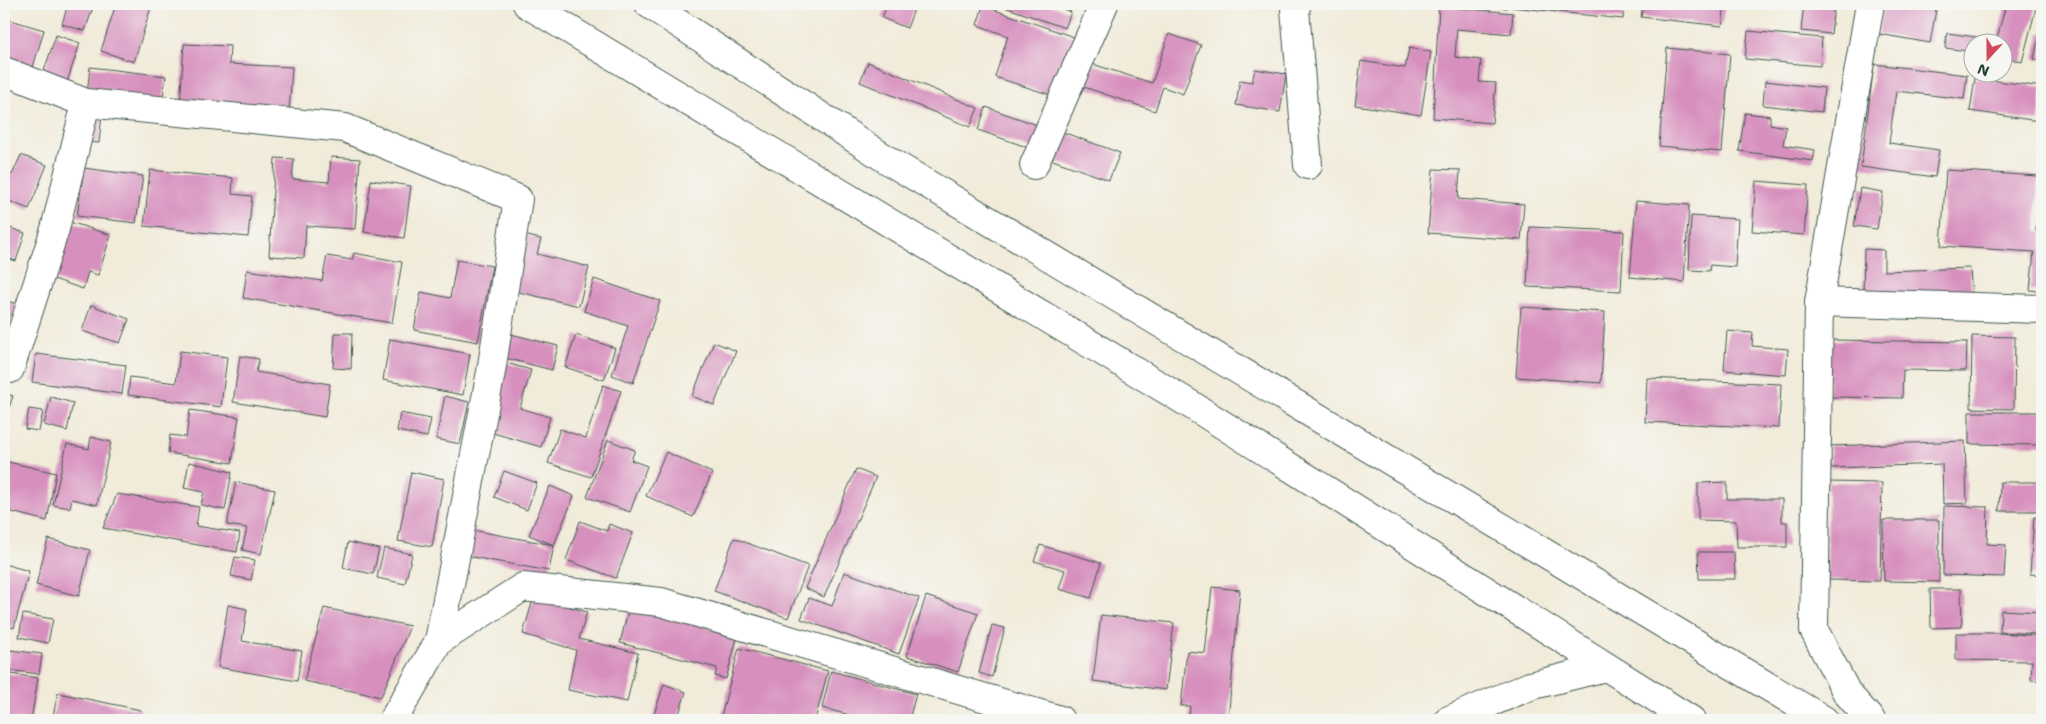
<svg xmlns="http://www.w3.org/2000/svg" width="2046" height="724" font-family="'Shantell Sans',sans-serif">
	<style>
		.building { fill: #d790be }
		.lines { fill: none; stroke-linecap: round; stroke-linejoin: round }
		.minor-casing { stroke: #3e574d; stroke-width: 30 }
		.major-casing { stroke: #3e574d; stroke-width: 30 }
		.minor { stroke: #fff; stroke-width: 28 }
		.major { stroke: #fff; stroke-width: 28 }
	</style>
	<rect width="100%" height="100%" fill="#f6f6f2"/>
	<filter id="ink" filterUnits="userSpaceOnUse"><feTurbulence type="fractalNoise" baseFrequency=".02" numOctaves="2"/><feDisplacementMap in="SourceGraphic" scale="10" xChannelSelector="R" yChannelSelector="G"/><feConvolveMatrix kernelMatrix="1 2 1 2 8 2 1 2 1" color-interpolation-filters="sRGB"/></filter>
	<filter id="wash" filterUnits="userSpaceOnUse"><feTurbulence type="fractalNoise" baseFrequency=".0096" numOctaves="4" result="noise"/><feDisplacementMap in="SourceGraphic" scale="20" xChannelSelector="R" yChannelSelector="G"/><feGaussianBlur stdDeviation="1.12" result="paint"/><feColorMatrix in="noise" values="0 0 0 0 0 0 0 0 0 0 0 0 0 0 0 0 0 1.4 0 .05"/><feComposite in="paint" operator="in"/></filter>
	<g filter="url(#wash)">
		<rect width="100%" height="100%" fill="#f1ebd9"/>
		<g id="blocks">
			<g class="building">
				<path d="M68,4h26l-9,27 -23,-7z"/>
				<path d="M116,4h36l-18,58 -33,-11z"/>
				<path d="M887,4h29l-9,24 -25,-10z"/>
				<path d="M996,4h51l24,8 -6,16z"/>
				<path d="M1466,4h41v4z"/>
				<path d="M1511,4h113l-1,15 -112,-12z"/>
				<path d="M1643,4h82l-3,22 -81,-9z"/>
				<path d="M1804,4h30l-3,30 -30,-3z"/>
				<path d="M1884,4h53l-7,39 -51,-9z"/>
				<path d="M2006,4h31l-15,58 -18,-5v-15h-8z"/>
				<path d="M983,6l91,31 -20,59 -59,-19 13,-41 -31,-11z"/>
				<path d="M1439,6l74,7 -2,21 -54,-5 -2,28 26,3 -2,22 17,1 -4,40 -59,-5z"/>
				<path d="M4,18l40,12 -13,44 -27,-8z"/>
				<path d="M1748,31l74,7 -2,28 -75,-7z"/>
				<path d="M1947,33l44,6v3h-17v10l-29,-4z"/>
				<path d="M2040,33h2v27l-8,-1z"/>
				<path d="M1169,34l32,11 -18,49 -20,-7 -8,24 -77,-26 8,-23 66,21z"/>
				<path d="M56,35l24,8 -14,42 -24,-8z"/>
				<path d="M184,44l46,2 -1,18 63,3 -3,47 -109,-7z"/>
				<path d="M1409,48l22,4 -10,63 -66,-10 6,-44 44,7z"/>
				<path d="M1667,48l63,6 -8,98 -63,-6z"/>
				<path d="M868,62l110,46 -8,19 -110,-45z"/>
				<path d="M1874,64l93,11 -3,24 -68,-8 -7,52 50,7 -4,27 -74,-10z"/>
				<path d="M90,67l76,9 -4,28 -75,-9z"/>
				<path d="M1255,69l31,5 -6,38 -44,-7 4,-25 12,2z"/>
				<path d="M1975,78l67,9 -3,34 -69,-10z"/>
				<path d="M1765,81l59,7 -2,24 -59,-7z"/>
				<path d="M986,107l57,20 -8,23 -57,-20z"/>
				<path d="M88,113l14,1 -3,29 -14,-1z"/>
				<path d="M1745,113l25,3v8l16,3 -3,18 32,5 -2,11 -74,-10z"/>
				<path d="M1057,130l63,23 -11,27 -62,-22z"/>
				<path d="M21,155l26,10 -18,44 -25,-10v-27l8,3z"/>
				<path d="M331,157l29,2 -5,70 -49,-3 -2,32 -35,-2 6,-98 19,1 -2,20 37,3z"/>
				<path d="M84,168l59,8 -7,47 -59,-7z"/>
				<path d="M1433,169l27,1 -2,29 66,5 -3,36 -93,-7z"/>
				<path d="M150,170l83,8 -1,16 20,2 -4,41 -104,-11z"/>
				<path d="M1946,170l92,6 -2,55 6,1v59l-12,-1 4,-38 -93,-6z"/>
				<path d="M371,180l40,6 -7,52 -40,-6z"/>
				<path d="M1756,181l52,4 -4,50 -52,-4z"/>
				<path d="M1860,188l23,4 -6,37 -23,-3z"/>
				<path d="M1636,201l53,4 -5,77 -54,-5z"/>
				<path d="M1691,216l47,3 -3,48 -25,-2 -1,6 -20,-1z"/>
				<path d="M70,222l41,13 -13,40 -10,-3 -5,17 -32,-11z"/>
				<path d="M4,226l21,7 -9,28 -12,-4z"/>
				<path d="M1530,227l94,4 -3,60 -94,-4z"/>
				<path d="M523,235l18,4 -4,15 52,13 -10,39 -69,-16z"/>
				<path d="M1864,249l20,1v21l86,-3 2,29h-109z"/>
				<path d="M354,253l48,9 -10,61 -149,-25 4,-28 75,11 5,-25 25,4z"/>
				<path d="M457,260l35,6 -14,76 -64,-12 7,-38 29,6z"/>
				<path d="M594,279l66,22 -27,82 -21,-8 16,-49 -44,-15z"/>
				<path d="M4,300l13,4 -13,43z"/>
				<path d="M91,305l38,14 -9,24 -38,-12z"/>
				<path d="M1521,307l84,5 -4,71 -85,-6z"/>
				<path d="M1727,331l26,2 -1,13 36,3 -2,26 -62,-5z"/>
				<path d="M335,333h17l-1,36 -18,-1z"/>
				<path d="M507,333l51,13 -6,24 -51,-13z"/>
				<path d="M576,335l39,13 -11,32 -39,-13z"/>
				<path d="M1972,336l43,1 -1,72 -43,-1z"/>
				<path d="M390,339l80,15 -7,41 -80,-15z"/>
				<path d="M1830,340l137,2 -1,29 -63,-1 -1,28 -73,-1z"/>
				<path d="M714,342l22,9 -22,54 -22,-9z"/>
				<path d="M180,351l47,6 -6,50 -93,-12 2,-18 46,6z"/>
				<path d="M36,354l90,11 -4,29 -90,-12z"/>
				<path d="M240,356l19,3 -3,13 74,12 -5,33 -92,-15z"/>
				<path d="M503,362l28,8 -11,38 30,9 -9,30 -58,-17z"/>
				<path d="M1647,378l134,6 -2,44 -134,-6z"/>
				<path d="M603,385l18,6 -30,86 -43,-14 12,-34 26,9z"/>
				<path d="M4,393l9,3 -9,26z"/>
				<path d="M445,396l24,6 -9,42 -24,-5z"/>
				<path d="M51,397l22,6 -6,28 -23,-6z"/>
				<path d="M29,409l14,2 -4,20 -14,-2z"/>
				<path d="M190,410l49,7 -7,46 -64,-10 2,-18 16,2z"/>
				<path d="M1969,412h73v33l-73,-1z"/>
				<path d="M400,413l31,6 -4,18 -30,-6z"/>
				<path d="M91,437l20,5 -14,63 -25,-6 -2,9 -17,-3 14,-61 22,5z"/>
				<path d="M608,440l27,10 -4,10 16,6 -17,46 -43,-15z"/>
				<path d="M1965,441l2,62 -24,1 -1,-40 -111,4 -1,-22z"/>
				<path d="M666,452l46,21 -19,44 -47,-21z"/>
				<path d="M4,461l52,12 -9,48 -43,-11z"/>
				<path d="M189,462l43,10 -7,38 -24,-5 3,-13 -20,-4z"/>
				<path d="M856,469l20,8 -52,120 -19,-9z"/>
				<path d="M504,471l33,12 -10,27 -33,-13z"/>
				<path d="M411,472l33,7 -12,68 -34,-6z"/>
				<path d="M236,482l39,8 -14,64 -19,-4 5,-22 -20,-3z"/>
				<path d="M1727,482v17h55v23h5v25h-50l-1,-26 -38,-1v-37z"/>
				<path d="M1828,482l54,1 -2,98 -53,-1z"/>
				<path d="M2000,482h42v29h-43z"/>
				<path d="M550,486l24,10 -20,49 -25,-10z"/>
				<path d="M117,494l82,13 -3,19 44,7 -3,19 -134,-24z"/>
				<path d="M1944,506l44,1 -1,37 19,1 -2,32 -61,-2z"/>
				<path d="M2034,517l8,1v57l-12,-1z"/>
				<path d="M1883,520h56v62l-55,-1z"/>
				<path d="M580,521l27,10 2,-7 24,9 -17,45 -50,-18z"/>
				<path d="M466,529l88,16 -5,26 -88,-16z"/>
				<path d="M734,538l74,28 -20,52 -74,-27z"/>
				<path d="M48,539l42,11 -11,46 -43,-11z"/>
				<path d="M348,542l31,7 -6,25 -30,-6z"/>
				<path d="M1040,545l61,18 -10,35 -32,-9 6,-19 -31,-9z"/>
				<path d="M384,548l28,6 -7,30 -28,-6z"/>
				<path d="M1698,552h36l1,27h-36z"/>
				<path d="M235,557l20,3 -4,20 -20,-4z"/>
				<path d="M4,564l25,7 -15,57 -10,-3z"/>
				<path d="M844,572l75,26 -20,56 -98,-35 8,-21 23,8z"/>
				<path d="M1212,587l28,3 -12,130h-39l1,-14h-9l6,-55 18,2z"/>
				<path d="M1930,589h31l1,38 -31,1z"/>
				<path d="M534,596l53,16 -8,27 59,14 -11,49 -59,-12 8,-40 -53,-16z"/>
				<path d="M926,596l52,17 -20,59 -51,-16z"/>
				<path d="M228,605l19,4 -5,32 60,10 -5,30 -79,-14z"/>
				<path d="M629,607l109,28 -12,44 -11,-3 2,-8 -97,-25z"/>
				<path d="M324,608l86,18 -29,71 -77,-16z"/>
				<path d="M2001,610l41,2v22l-42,-2z"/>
				<path d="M23,614l30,5 -5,24 -29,-6z"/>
				<path d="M1101,615l73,8 -8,67 -73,-9z"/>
				<path d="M992,625l13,3 -13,49 -13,-4z"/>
				<path d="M1956,633h43l43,3v45l-11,-1 1,-19 -76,-1z"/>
				<path d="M739,648l89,23 -13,49h-95z"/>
				<path d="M10,650l32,4 -3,20 -32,-4z"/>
				<path d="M831,671l85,23 -7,26h-40l-47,-12z"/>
				<path d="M4,673l34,5 -7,42h-27z"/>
				<path d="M664,684l22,8 -9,28h-25z"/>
				<path d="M58,693l83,17 -2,10h-87z"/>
			</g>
		</g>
	</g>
	<g filter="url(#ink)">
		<use href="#blocks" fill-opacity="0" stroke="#3e574d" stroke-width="1"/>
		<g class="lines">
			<defs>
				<g id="minor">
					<path d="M1297,4l-2,5 13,156"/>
					<path d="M1870,4l-51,298 -5,328 33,63 24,27"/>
					<path d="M4,71l82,32 259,25 173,71 -27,173 -52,269"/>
					<path d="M1034,165l70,-161"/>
					<path d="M1819,302l223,7"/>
					<path d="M4,368l6,1 45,-140 31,-126"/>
					<path d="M393,720l46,-79 84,-54 138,15 399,118"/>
					<path d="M1449,720l81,-34 76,-19"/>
				</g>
				<g id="major">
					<path d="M527,4l666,402 498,314"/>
					<path d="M649,4l240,157 935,559"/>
				</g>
			</defs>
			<use href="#minor" class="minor-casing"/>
			<use href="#major" class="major-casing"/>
			<use href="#minor" class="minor"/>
			<use href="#major" class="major"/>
		</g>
	</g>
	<rect width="2046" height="724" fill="none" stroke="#f6f6f2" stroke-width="20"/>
	<g transform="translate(1988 58) rotate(201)"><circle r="24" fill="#f6f6f2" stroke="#a0aca6"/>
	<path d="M0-4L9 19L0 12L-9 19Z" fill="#d1495b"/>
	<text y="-8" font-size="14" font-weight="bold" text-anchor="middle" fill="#1f3d34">N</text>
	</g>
</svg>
